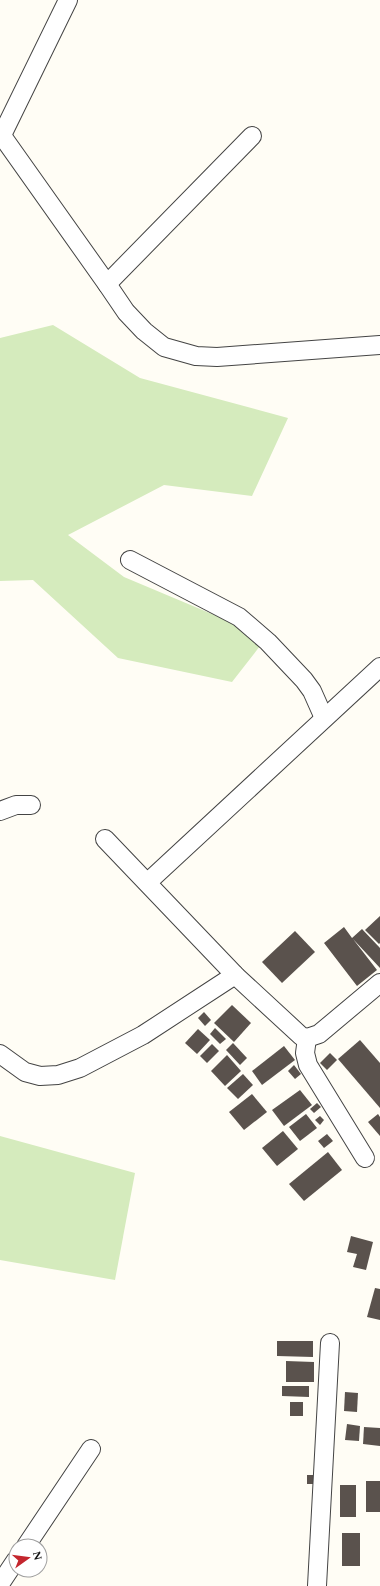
<svg xmlns="http://www.w3.org/2000/svg" width="380" height="1586" font-family="Spectral,serif">
	<style>
		.green { fill: #d5ebbd }
		.building { fill: #5a524d }
		.lines { fill: none; stroke-linecap: round; stroke-linejoin: round }
		.minor-casing { stroke: #444; stroke-width: 20 }
		.minor { stroke: #fff; stroke-width: 18 }
	</style>
	<rect width="100%" height="100%" fill="#fffdf5"/>
	<g class="green">
		<path d="M53,325l87,53 148,40 -36,78 -88,-11 -96,50 56,42 143,60 -35,45 -114,-24 -85,-78 -33,1v-243z"/>
		<path d="M0,1136l135,37 -20,107 -115,-20z"/>
	</g>
	<g class="building">
		<path d="M380,916v27l-1,1 -14,-14z"/>
		<path d="M344,927l8,11 10,-9 18,19v20l-27,-29 24,31 -20,16 -33,-43z"/>
		<path d="M295,931l20,21 -33,31 -20,-21z"/>
		<path d="M232,1005l19,18 -17,19 -20,-19z"/>
		<path d="M204,1012l7,8 -6,6 -7,-8z"/>
		<path d="M215,1028l11,11 -6,5 -10,-10z"/>
		<path d="M198,1029l12,11 -13,14 -12,-11z"/>
		<path d="M360,1040l20,23v45l-42,-49z"/>
		<path d="M233,1043l14,15 -7,7 -14,-15z"/>
		<path d="M212,1044l7,7 -12,12 -7,-7z"/>
		<path d="M284,1046l11,14 -33,25 -10,-14z"/>
		<path d="M330,1053l7,7 -10,10 -7,-7z"/>
		<path d="M227,1055l14,16 -16,15 -14,-15z"/>
		<path d="M294,1065l7,9 -6,5 -7,-8z"/>
		<path d="M243,1074l10,11 -15,14 -11,-11z"/>
		<path d="M300,1090l12,15 -28,21 -12,-16z"/>
		<path d="M252,1094l15,18 -23,18 -15,-18z"/>
		<path d="M317,1103l4,4 -7,6 -4,-4z"/>
		<path d="M306,1114l11,14 -17,13 -11,-14z"/>
		<path d="M378,1114l2,3v19l-12,-14z"/>
		<path d="M320,1116l4,4 -4,5 -5,-5z"/>
		<path d="M283,1131l15,18 -21,17 -15,-18z"/>
		<path d="M327,1134l6,7 -9,7 -6,-7z"/>
		<path d="M328,1152l14,18 -38,31 -15,-17z"/>
		<path d="M351,1236l22,6 -7,28 -13,-3 4,-13 -10,-2z"/>
		<path d="M375,1288l5,1v31l-13,-3z"/>
		<path d="M277,1341h36v16l-36,-1z"/>
		<path d="M286,1361l28,1v20h-28z"/>
		<path d="M282,1386h27v11l-27,-1z"/>
		<path d="M345,1392l13,1 -1,19 -13,-1z"/>
		<rect x="290" y="1402" width="13" height="14"/>
		<path d="M347,1424l13,2 -1,15 -14,-1z"/>
		<path d="M364,1427l16,1v18l-17,-2z"/>
		<path d="M307,1475h10l-1,9h-9z"/>
		<rect x="366" y="1481" width="14" height="31"/>
		<rect x="340" y="1485" width="16" height="32"/>
		<rect x="342" y="1533" width="18" height="33"/>
	</g>
	<g class="lines">
		<defs>
			<g id="minor">
				<path d="M0,133l107,151 19,28 18,19 20,16 32,9 21,1 163,-12"/>
				<path d="M2,135l66,-135"/>
				<path d="M107,284l145,-148"/>
				<path d="M130,560l109,57 29,25 36,38 8,11 12,27"/>
				<path d="M0,811l16,-6h15"/>
				<path d="M105,839l130,136 66,61 6,2 12,-4 61,-51"/>
				<path d="M148,882l232,-215"/>
				<path d="M307,1038l-2,15 3,12 57,93"/>
				<path d="M0,1054l25,18 15,4 18,-1 22,-7 63,-33 92,-60"/>
				<path d="M26,1546l65,-97"/>
				<path d="M0,1584l16,-24"/>
				<path d="M317,1586l13,-243"/>
			</g>
		</defs>
		<use href="#minor" class="minor-casing"/>
		<use href="#minor" class="minor"/>
	</g>
	<g transform="translate(28 1558) rotate(76)"><circle r="19" fill="#ffffff" stroke="#a0a0a0"/>
	<path d="M0-3L7 15L0 10L-7 15Z" fill="#c4262e"/>
	<text y="-6" font-size="11" font-weight="bold" text-anchor="middle" fill="#111111">N</text>
	</g>
</svg>
